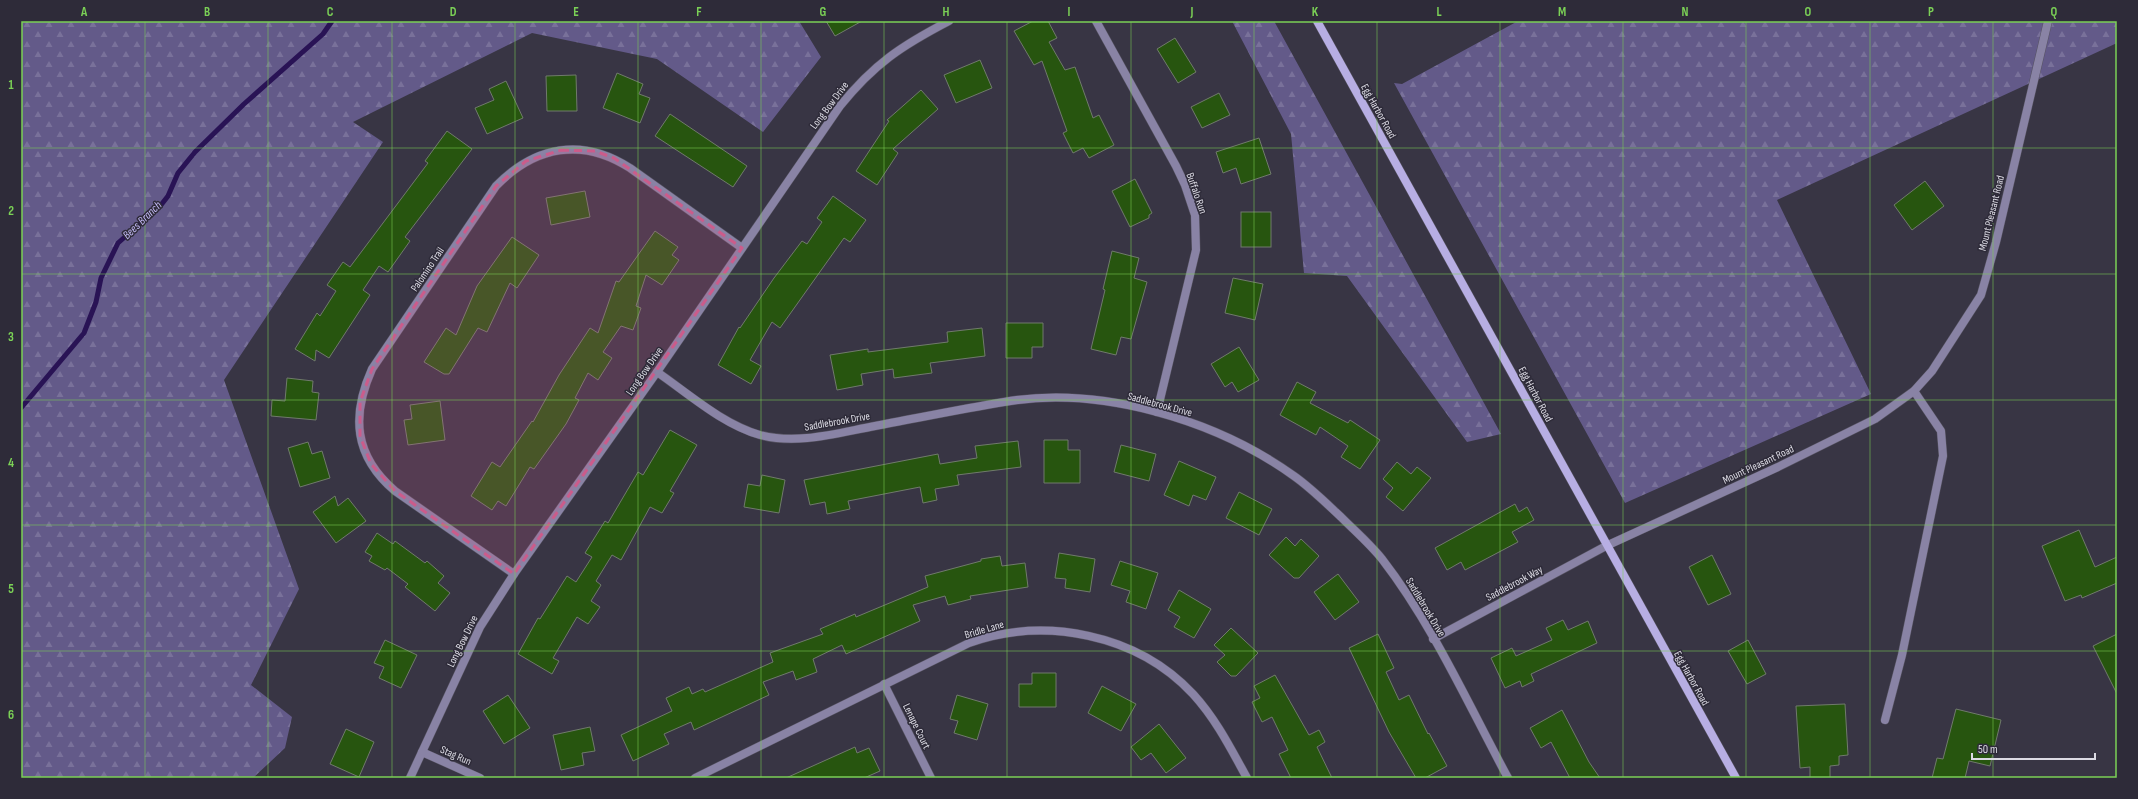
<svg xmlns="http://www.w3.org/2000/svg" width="2138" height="799" font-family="'Sofia Sans Condensed',sans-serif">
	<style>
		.forest { fill: url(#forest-firs) }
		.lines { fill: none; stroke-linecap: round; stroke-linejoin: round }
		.stream { stroke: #291355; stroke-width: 5 }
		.building { fill: #27550f; stroke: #707a6c }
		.minor-casing { stroke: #565361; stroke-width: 9 }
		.tertiary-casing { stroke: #565361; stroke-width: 9 }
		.secondary-casing { stroke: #565361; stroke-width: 9 }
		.minor { stroke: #8983a5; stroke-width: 8 }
		.tertiary { stroke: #8983a5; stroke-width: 8 }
		.secondary { stroke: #b7aee3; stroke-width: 8 }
		.marked { fill: #cb5c8b; fill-opacity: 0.2; stroke: #cb5c8b; stroke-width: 3; stroke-dasharray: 8 5; stroke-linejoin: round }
		.grid { fill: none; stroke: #7bd156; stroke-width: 1; stroke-opacity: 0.55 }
		.labels { text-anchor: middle; stroke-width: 3; stroke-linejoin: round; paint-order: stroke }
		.street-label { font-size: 11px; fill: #dcdbe4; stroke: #2e2b39 }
		.water-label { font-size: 12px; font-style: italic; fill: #c4baf6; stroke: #2e2b39 }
		.neatline { fill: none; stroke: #7bd156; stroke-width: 1.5 }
		.grid-label { font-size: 13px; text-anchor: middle; font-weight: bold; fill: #7bd156 }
	</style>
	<defs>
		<pattern id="forest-firs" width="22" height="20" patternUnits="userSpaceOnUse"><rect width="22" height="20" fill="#635a89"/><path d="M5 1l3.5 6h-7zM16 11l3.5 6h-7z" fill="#79719a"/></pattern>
	</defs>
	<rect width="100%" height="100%" fill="#383544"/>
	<g class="forest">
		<path d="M21,21h778l22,36 -58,75 -106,-73 -125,-26 -179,89 30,20 -159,238 75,209 -48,96 41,32 -7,31 -32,30h-232z"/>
		<path d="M1232,21h42l227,413 -34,8 -120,-166 -43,-3 -13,-139z"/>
		<path d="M1518,21h599v22l-340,157 94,194 -246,109 -231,-420 8,1z"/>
	</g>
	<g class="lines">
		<path class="stream" d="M21,408l63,-75 12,-31 5,-24 17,-35 43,-38 7,-9 10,-23 17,-21 49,-48 79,-70 9,-13"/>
	</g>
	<g class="building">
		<path d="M826,21h36l-27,15z"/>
		<path d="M1033,21h15l9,17 -8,4 16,28 10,-3 18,51 6,-3 15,30 -25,13 -6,-10 -10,5 -10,-20 4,-2 -25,-70 -8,4 -20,-34z"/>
		<path d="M1175,38l21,34 -18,11 -21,-34z"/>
		<path d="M980,60l12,28 -36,15 -12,-28z"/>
		<path d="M617,73l26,11 -4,10 11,4 -10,25 -37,-15z"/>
		<path d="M576,75l1,36h-30l-1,-35z"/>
		<path d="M506,81l17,37 -36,16 -12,-26 19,-8 -5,-11z"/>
		<path d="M921,90l17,19 -45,40 5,4 -21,32 -21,-14 33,-50 -2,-1z"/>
		<path d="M1219,93l11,22 -28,13 -11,-21z"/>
		<path d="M670,114l77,52 -14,21 -78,-51z"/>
		<path d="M447,131l25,18 -67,88 5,4 -22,31 -9,-6 -16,24 7,5 -41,63 -13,-8 -1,11 -20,-12 22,-36 3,3 16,-25 -9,-6 16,-23 7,5 78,-104 -3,-2z"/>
		<path d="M1259,138l12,36 -30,10 -5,-16 -13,5 -7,-21z"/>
		<path d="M1135,179l17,34 -3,2v3l-19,9 -18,-36z"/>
		<path d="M1925,181l19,25 -32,24 -18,-25z"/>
		<path d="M585,191l5,26 -39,8 -5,-27z"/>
		<path d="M833,196l33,24 -16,22 -6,-4 -64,90 -8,-6 -22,38 11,6 -10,18 -33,-19 21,-38 1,1 34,-50 28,-37 5,3 15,-22 -5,-4z"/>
		<rect x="1241" y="212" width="30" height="35"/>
		<path d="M655,231l23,16 -6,8 7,5 -17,25 -16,-10 -10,31 5,2 -8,22 -12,-4 -18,26 9,6 -14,22 -10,-7 -13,25 4,2 -13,24 -32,45 -4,-2 -24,39 -8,-5 -6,9 -21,-14 21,-34 8,5 32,-46 1,1 26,-47 31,-47 8,5 18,-52 3,1z"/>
		<path d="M512,237l27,18 -22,33 -7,-5 -23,49 -9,-4 -29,46h-5l-20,-12 22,-34 10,7 21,-49z"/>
		<path d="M1112,251l27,7 -5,20 13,4 -16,57 -10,-2 -5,18 -25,-6 14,-59 -2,-1z"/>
		<path d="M1233,278l30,6 -8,36 -30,-7z"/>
		<path d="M1006,323h37v24h-11v11h-26z"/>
		<path d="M982,328l3,28 -55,7 2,10 -38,5 -1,-9 -32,5 2,11 -26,5 -7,-35 38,-6v3l80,-10 -1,-10z"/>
		<path d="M1239,347l20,33 -21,12 -6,-10 -7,5 -14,-23z"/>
		<path d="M287,378l26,3 -1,11 7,1 -3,27 -45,-4 1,-16 13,1z"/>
		<path d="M1297,382l19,10 -6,11 38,20 2,-3 30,20 -20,29 -19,-12 7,-11 -28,-19 -4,8 -36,-20z"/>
		<path d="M440,401l5,39 -37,5 -4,-25 8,-1 -2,-14z"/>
		<path d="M670,430l27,15 -27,46 4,2 -12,20 -12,-6 -29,53 -9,-5 -16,26 5,4 -10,16 9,6 -12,17 -11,-7 -24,41 6,3 -7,13 -34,-20 20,-36 2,1 27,-43 9,6 16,-25 -7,-4 20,-32 3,2 30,-51 5,3z"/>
		<path d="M1044,440h24v10h12v33h-36z"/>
		<path d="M1018,441l3,26 -64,8 2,10 -24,4 2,11 -14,3 -3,-16 -72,14 2,8 -23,5 -2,-12 -15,3 -6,-25 134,-26 2,10 37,-6 -2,-12z"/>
		<path d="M308,442l4,12 10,-3 8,27 -30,9 -12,-39z"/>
		<path d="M1121,445l35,9 -7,27 -35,-9z"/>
		<path d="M1179,461l37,16 -10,23 -13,-5 -4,11 -25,-11z"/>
		<path d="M1397,462l14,12 6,-7 14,11 -28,33 -17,-14 7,-9 -10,-9z"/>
		<path d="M762,475l23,5 -6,33 -35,-6 4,-23 12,2z"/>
		<path d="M1239,492l33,17 -13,26 -33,-17z"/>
		<path d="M335,496l3,10 10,-8 18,23 -30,22 -23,-31z"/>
		<path d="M1515,504l4,8 8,-5 7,13 -22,12 6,10 -53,28 -4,-8 -14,8 -12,-22z"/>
		<path d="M2079,530l16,37 22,-10v26l-35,15 -1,-3 -16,6 -23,-55z"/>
		<path d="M377,533l16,11 2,-3 30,22 2,-2 17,15 -6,7 12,10 -15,18 -30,-24 3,-3 -21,-16 -2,2 -16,-9 3,-5 -7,-4z"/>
		<path d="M1286,537l9,9 6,-7 18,17 -20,22h-5l-25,-23z"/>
		<path d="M1059,553l36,6 -5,33 -25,-4 1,-9 -11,-1z"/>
		<path d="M1712,555l19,39 -23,11 -19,-38z"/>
		<path d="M1000,556l2,10 23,-3 3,24 -58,9 1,3 -23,6 -3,-9 -32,9 7,16 -74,33 -4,-9 -29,14 4,13 -21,8 -3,-9 -30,11 6,13 -75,35 -3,-8 -27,12 5,10 -36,17 -12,-26 51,-24 -6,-13 23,-11 3,7 11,-5 2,3 68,-30 -3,-9 53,-19 -3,-5 35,-15 1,3 72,-30 -3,-11 56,-15v-2z"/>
		<path d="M1120,561l38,12 -12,36 -20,-7 4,-11 -19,-6z"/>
		<path d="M1338,574l21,28 -24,18 -21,-28z"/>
		<path d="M1179,590l32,19 -17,29 -20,-11 6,-10 -12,-7z"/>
		<path d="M1563,620l5,10 20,-9 9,22 -66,31 3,7 -12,6 -2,-6 -15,7 -14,-30 21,-10 4,8 36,-16 -6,-12z"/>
		<path d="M1231,628l27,25 -22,23h-5l-14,-14 8,-7 -11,-10z"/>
		<path d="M1378,634l16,34 -8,4 13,28 10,-5 19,39 1,-1 18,33 -22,12h-9l-27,-46 -40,-84z"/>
		<path d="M2117,634v60l-24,-48z"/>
		<path d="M385,640l32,15 -16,33 -22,-10 5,-11 -10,-4z"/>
		<path d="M1748,640l18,34 -19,10 -19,-33z"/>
		<path d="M1032,673h24v34h-37v-23h13z"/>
		<path d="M1275,675l34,60 10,-5 6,12 -8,5 15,31h-41l-12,-24 9,-4 -16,-33 -10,5 -10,-20 8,-4 -6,-12z"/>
		<path d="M1102,686l34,18 -15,27 -33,-18z"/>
		<path d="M508,695l22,33 -26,16 -21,-33z"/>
		<path d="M957,695l31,9 -11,36 -23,-7 4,-12 -8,-2z"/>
		<path d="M1845,704l3,51 -9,1v9l-9,1v12h-20v-11l-10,1 -4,-62z"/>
		<path d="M1956,709l45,11 -11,46 -21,-5 -4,17h-33l5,-20 6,1z"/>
		<path d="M1562,710l27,52 11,16h-30l-19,-36 -10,6 -11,-20z"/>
		<path d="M1159,724l27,34 -20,15 -15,-20 -10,7 -10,-13z"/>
		<path d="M590,727l5,24 -13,2 2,12 -23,5 -8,-35z"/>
		<path d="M346,729l28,13 -15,35 -29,-13z"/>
		<path d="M855,747l2,6 12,-5 11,23 -16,7h-78z"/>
	</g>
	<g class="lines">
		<defs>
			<g id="minor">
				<path d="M1096,21l80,145 9,19 10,30 1,35 -39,162"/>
				<path d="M657,372c32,22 65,52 103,63 38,10 77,-2 115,-9 43,-8 86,-17 129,-24 96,-17 212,18 290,74 17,12 32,27 47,41 14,14 29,27 41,42 51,66 86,145 126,219"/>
				<path d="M514,574l-119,-83c-41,-35 -44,-75 -23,-122l124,-183c39,-40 86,-49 134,-18l112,80"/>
				<path d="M1433,639l173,-93"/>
				<path d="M884,684l47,94"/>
				<path d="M1885,720l17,-65 41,-199 -2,-25 -27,-40"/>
				<path d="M422,752l58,26"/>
				<path d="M410,778l70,-151 34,-53 143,-202 183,-266c34,-42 61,-60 109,-85"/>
				<path d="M695,778l274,-135c76,-27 168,-9 224,51 23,25 38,55 54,84"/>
			</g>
			<path id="tertiary" d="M1606,546l172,-79 97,-48 39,-28 18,-20 49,-76 15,-53 52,-221"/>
			<path id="secondary" d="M1317,21l419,757"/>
		</defs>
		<use href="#minor" class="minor-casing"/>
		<use href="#tertiary" class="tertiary-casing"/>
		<use href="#secondary" class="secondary-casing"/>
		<use href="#minor" class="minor"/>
		<use href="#tertiary" class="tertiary"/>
		<use href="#secondary" class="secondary"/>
	</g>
	<path class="marked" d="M561,150l34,1 19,7 128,90 -228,326 -119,-83 -24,-27 -11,-28v-34l12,-33 124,-183 30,-25z"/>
	<path class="grid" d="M145,21v757M268,21v757M392,21v757M515,21v757M638,21v757M761,21v757M884,21v757M1007,21v757M1131,21v757M1254,21v757M1377,21v757M1500,21v757M1623,21v757M1746,21v757M1870,21v757M1993,21v757M21,148h2096M21,274h2096M21,400h2096M21,525h2096M21,651h2096"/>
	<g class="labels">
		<g class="street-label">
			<text transform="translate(829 105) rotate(-53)" y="4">Long Bow Drive</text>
			<text transform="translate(1379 111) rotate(61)" y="4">Egg Harbor Road</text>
			<text transform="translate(1197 193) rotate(71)" y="4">Buffalo Run</text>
			<text transform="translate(1991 213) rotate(-76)" y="4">Mount Pleasant Road</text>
			<text transform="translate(427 269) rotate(-56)" y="4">Palomino Trail</text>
			<text transform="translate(644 371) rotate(-55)" y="4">Long Bow Drive</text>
			<text transform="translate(1536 394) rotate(62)" y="4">Egg Harbor Road</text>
			<text transform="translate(1160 404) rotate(15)" y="4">Saddlebrook Drive</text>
			<text transform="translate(837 421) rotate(-10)" y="4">Saddlebrook Drive</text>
			<text transform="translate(1758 464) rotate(-25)" y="4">Mount Pleasant Road</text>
			<text transform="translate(1514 583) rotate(-28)" y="4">Saddlebrook Way</text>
			<text transform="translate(1426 607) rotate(59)" y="4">Saddlebrook Drive</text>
			<text transform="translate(984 629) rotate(-16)" y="4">Bridle Lane</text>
			<text transform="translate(462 641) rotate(-64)" y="4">Long Bow Drive</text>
			<text transform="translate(1692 678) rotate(61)" y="4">Egg Harbor Road</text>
			<text transform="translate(917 726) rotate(64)" y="4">Lenape Court</text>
			<text transform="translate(456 755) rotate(24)" y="4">Stag Run</text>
		</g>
		<g class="water-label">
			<text transform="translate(142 220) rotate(-44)" y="4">Bees Branch</text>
		</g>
	</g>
	<rect width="2138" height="799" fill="none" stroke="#2e2b39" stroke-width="44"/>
	<path d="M1972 753v6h123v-6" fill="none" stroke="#dcdbe4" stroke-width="2"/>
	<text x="1978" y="753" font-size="12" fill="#dcdbe4" stroke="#2e2b39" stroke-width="3" paint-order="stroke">50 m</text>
	<rect x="22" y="22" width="2094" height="755" class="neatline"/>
	<g class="grid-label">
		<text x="84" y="16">A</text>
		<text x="207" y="16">B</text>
		<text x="330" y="16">C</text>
		<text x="453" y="16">D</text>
		<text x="576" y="16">E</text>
		<text x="699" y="16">F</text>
		<text x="823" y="16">G</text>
		<text x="946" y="16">H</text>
		<text x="1069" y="16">I</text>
		<text x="1192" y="16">J</text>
		<text x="1315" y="16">K</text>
		<text x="1439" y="16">L</text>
		<text x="1562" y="16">M</text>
		<text x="1685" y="16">N</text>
		<text x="1808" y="16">O</text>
		<text x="1931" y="16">P</text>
		<text x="2054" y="16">Q</text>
		<text x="11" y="89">1</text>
		<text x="11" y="215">2</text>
		<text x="11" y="341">3</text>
		<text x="11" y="467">4</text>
		<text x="11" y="593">5</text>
		<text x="11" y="719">6</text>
	</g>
</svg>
